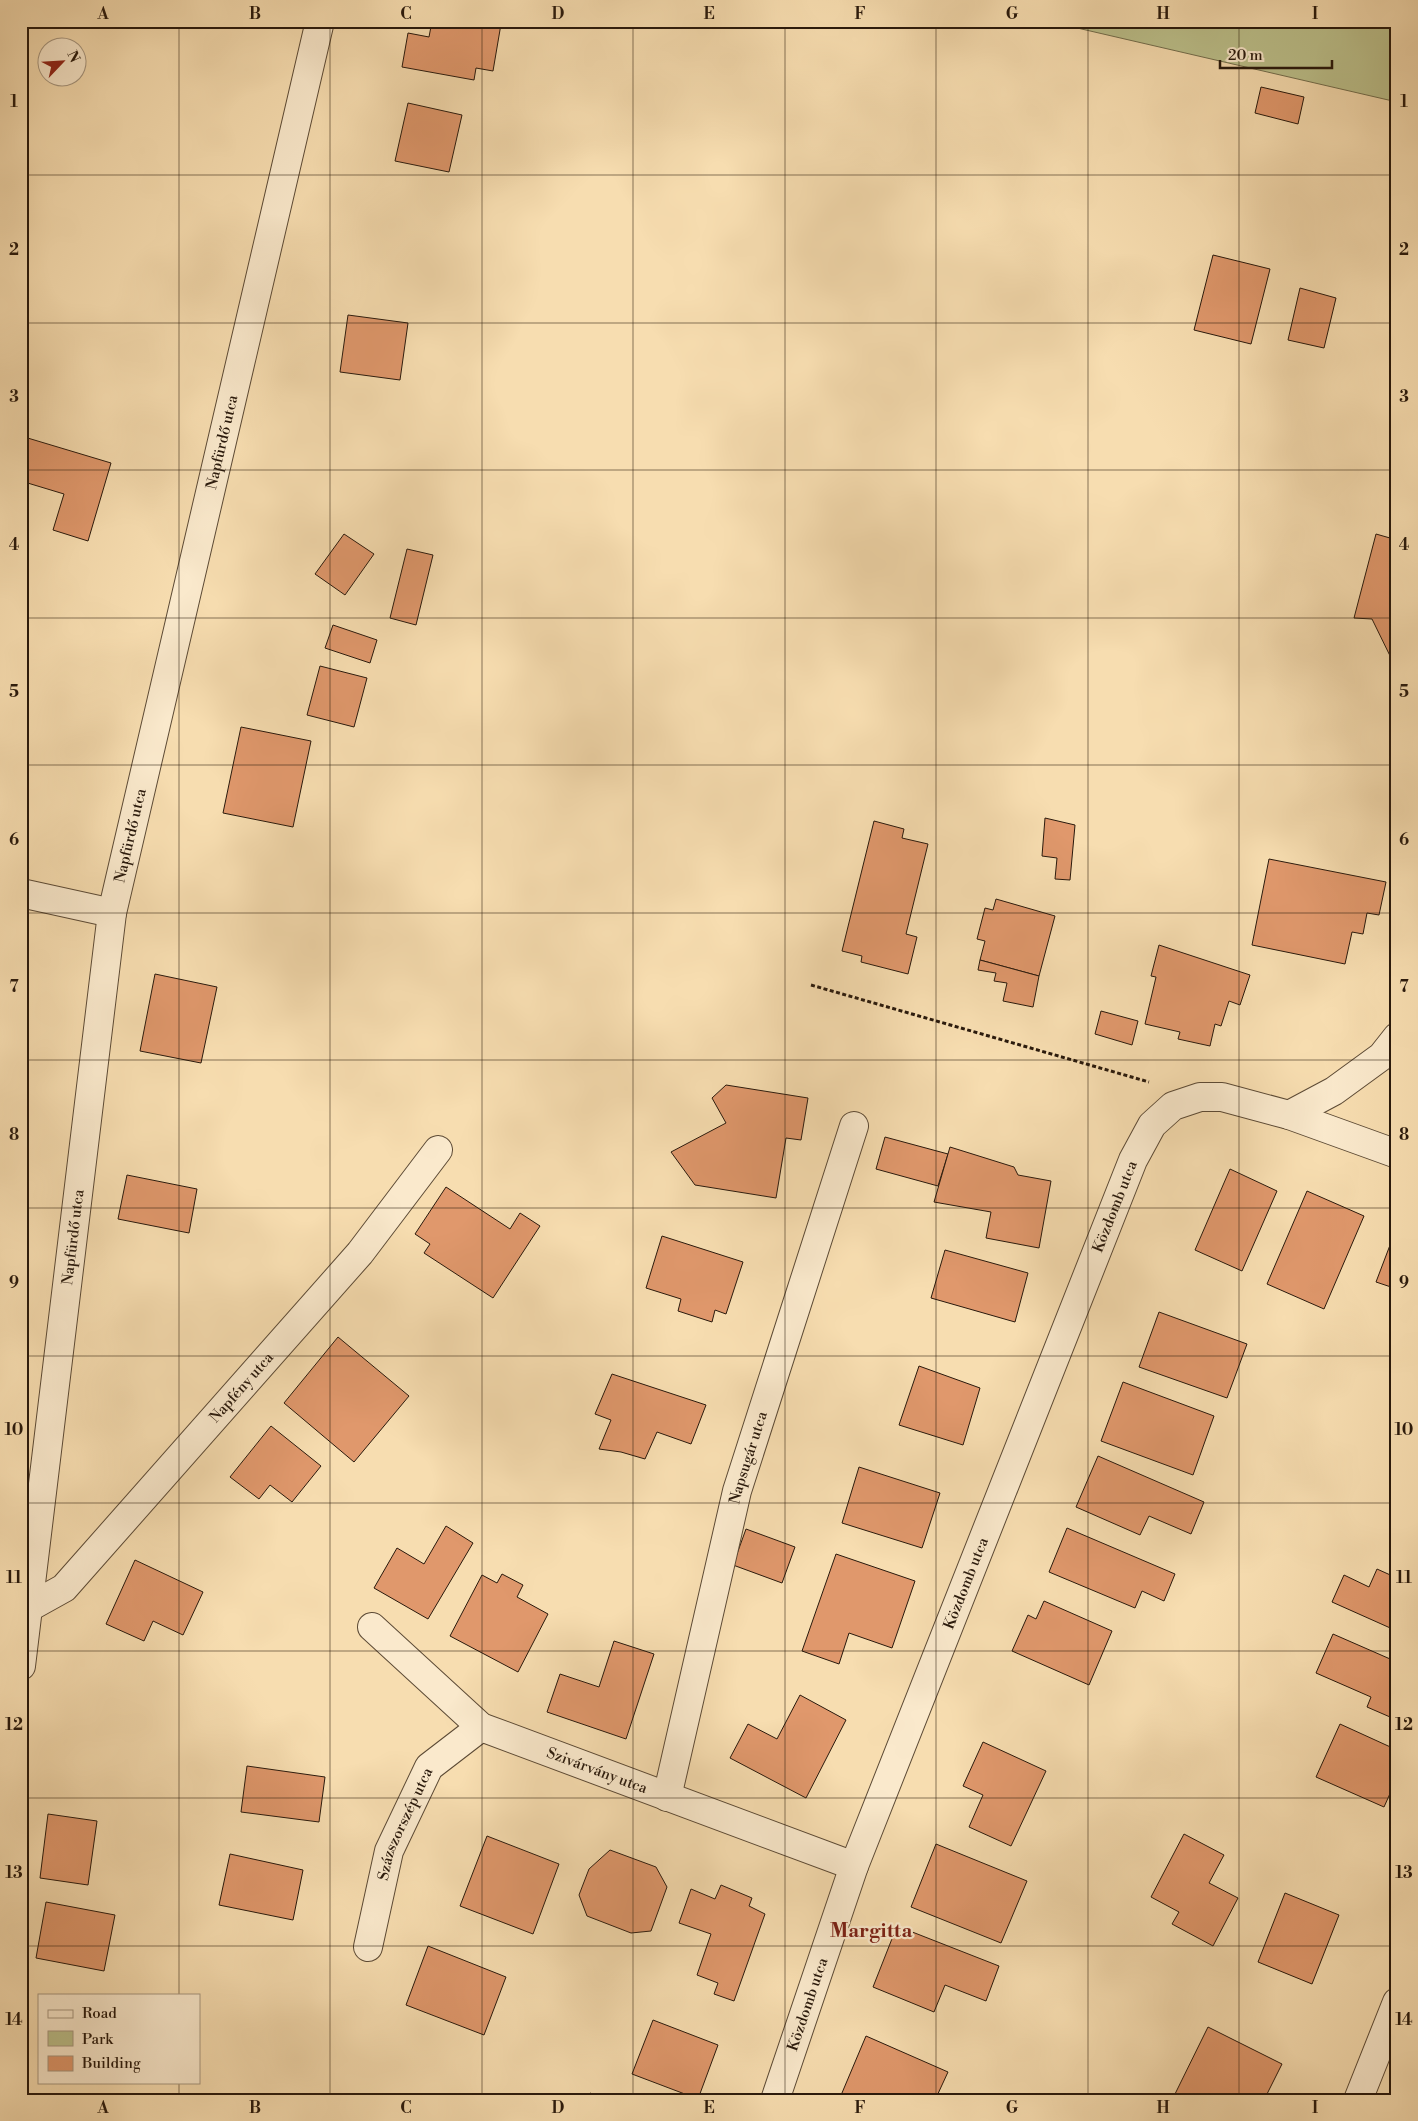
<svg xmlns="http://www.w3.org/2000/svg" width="1418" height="2121" font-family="'Libre Bodoni',serif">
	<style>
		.green { fill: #bcc18c; stroke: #726d4c }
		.building { fill: #e0986c; stroke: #29190c }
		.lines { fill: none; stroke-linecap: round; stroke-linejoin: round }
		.minor-casing { stroke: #5c4a35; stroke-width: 30 }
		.path { stroke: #29190c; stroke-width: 3; stroke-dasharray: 4 2.5; stroke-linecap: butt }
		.minor { stroke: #fae9cc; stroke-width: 28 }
		.grid { fill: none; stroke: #29190c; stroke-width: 1; stroke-opacity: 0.55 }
		.labels { text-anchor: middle; stroke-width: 4.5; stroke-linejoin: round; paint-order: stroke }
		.street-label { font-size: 15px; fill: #29190c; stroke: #fae9cc }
		.district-label { font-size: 20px; font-weight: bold; fill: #7a1f14; stroke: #fae9cc }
		.neatline { fill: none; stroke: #29190c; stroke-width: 2 }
		.grid-label { font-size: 16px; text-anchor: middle; font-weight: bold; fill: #29190c }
	</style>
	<rect width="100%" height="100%" fill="#f7ddb0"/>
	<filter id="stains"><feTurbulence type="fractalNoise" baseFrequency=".004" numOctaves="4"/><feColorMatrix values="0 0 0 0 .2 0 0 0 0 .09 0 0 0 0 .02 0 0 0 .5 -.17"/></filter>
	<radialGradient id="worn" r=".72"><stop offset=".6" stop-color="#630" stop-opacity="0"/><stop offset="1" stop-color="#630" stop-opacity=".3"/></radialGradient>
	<path class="green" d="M1047,21h350v81z"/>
	<g class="building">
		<path d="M432,21h55l14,3 -8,47 -17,-3 -2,12 -72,-13 6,-34 21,4z"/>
		<path d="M1261,87l43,10 -6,27 -43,-11z"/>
		<path d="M408,103l54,12 -13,57 -54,-11z"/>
		<path d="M1213,255l57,14 -19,75 -57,-14z"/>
		<path d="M1300,288l36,10 -12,50 -36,-8z"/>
		<path d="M348,315l60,8 -8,57 -60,-8z"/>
		<path d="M21,436l90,27 -23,78 -35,-11 11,-36 -43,-13z"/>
		<path d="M344,534l30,20 -29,41 -30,-21z"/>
		<path d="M1376,534l21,6v125l-2,1 -23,-47 -18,-1z"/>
		<path d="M407,549l26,6 -17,70 -26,-7z"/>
		<path d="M333,625l44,15 -7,23 -45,-15z"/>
		<path d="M320,666l47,12 -13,49 -47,-12z"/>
		<path d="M241,727l70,14 -18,86 -70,-14z"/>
		<path d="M1045,818l30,7 -5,55 -15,-1 2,-21 -15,-2z"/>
		<path d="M874,821l30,8 -2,9 26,6 -22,90 11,3 -9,37 -47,-12 1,-6 -20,-5z"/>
		<path d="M1269,859l117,23 -7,33 -12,-2 -4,21 -11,-2 -7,32 -93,-19z"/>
		<path d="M996,899l59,17 -16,60 -59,-16 5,-19 -8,-2 8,-31 8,2z"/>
		<path d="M1159,945l91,30 -10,30 -11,-4 -8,25 -6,-2 -5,22 -32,-7 2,-7 -35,-8 11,-47 -5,-1z"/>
		<path d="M980,960l59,16 -6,31 -30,-6 4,-18 -13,-2 2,-8 -18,-3z"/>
		<path d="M155,974l62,13 -16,76 -61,-12z"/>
		<path d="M1101,1011l37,10 -6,24 -37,-11z"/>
		<path d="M726,1085l82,13 -7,42 -15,-2 -10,60 -81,-13 -24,-33 55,-29 -14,-25z"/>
		<path d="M885,1137l63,17 -10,32 -62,-17z"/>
		<path d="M950,1147l64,20 4,8 33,6 -12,67 -53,-10 5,-26 -57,-10z"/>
		<path d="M1230,1169l47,22 -35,80 -47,-21z"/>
		<path d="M127,1175l70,14 -8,44 -71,-14z"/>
		<path d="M446,1187l64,42 10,-16 20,13 -47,72 -69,-45 6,-9 -15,-10z"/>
		<path d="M1307,1191l57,25 -40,93 -57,-25z"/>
		<path d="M1395,1232l2,1v56l-21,-7z"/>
		<path d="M662,1236l81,26 -17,52 -11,-4 -3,12 -34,-11 3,-12 -35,-11z"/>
		<path d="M945,1250l83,23 -13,49 -84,-24z"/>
		<path d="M1159,1312l88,32 -20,54 -88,-31z"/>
		<path d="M338,1337l71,59 -55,66 -70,-59z"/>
		<path d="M919,1366l61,22 -17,57 -64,-20z"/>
		<path d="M612,1374l94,31 -15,39 -34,-12 -12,27 -24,-7 -22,-3 12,-29 -16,-6z"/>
		<path d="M1123,1382l91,34 -21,59 -92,-34z"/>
		<path d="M271,1426l50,40 -29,36 -22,-17 -11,14 -29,-22z"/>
		<path d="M1098,1456l106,46 -13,32 -42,-18 -9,19 -64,-28z"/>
		<path d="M859,1467l81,26 -18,55 -80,-25z"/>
		<path d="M446,1526l27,17 -45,76 -54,-31 23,-40 27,16z"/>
		<path d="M1067,1528l108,46 -11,27 -22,-10 -7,17 -86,-36z"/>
		<path d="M746,1529l49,18 -13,36 -49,-18z"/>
		<path d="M836,1554l79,27 -23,67 -43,-15 -10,31 -37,-13z"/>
		<path d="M135,1560l68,32 -20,43 -30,-14 -9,20 -38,-17z"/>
		<path d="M1377,1569l20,9v53l-65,-29 12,-27 25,12z"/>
		<path d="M502,1574l21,11 -6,12 31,17 -30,58 -68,-36 32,-61 15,8z"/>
		<path d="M1044,1601l68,30 -23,54 -77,-34 16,-36 8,4z"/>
		<path d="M1333,1634l64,28v58l-30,-13 4,-10 -55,-24z"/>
		<path d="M614,1641l40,13 -28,85 -79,-27 13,-38 39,13z"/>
		<path d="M800,1695l46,25 -40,78 -76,-40 18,-34 29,15z"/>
		<path d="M1340,1724l57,26v28l-13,29 -68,-30z"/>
		<path d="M983,1742l63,29 -35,75 -42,-19 14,-32 -20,-9z"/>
		<path d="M247,1766l78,11 -6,45 -78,-10z"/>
		<path d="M48,1814l49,7 -9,64 -48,-7z"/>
		<path d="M1184,1834l40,21 -15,28 29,15 -25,48 -41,-22 7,-12 -28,-15z"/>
		<path d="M487,1836l72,28 -26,70 -73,-28z"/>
		<path d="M936,1844l91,37 -26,62 -90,-36z"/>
		<path d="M610,1850l46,17 11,20 -16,44 -20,2 -44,-17 -8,-21 10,-26z"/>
		<path d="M230,1854l73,16 -10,50 -74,-15z"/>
		<path d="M721,1885l31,13 -3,8 16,8 -31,87 -20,-7 4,-11 -21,-8 14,-41 -32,-11 12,-34 24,10z"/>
		<path d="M1285,1893l54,22 -27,69 -54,-22z"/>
		<path d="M46,1902l69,13 -11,56 -68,-13z"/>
		<path d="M897,1926l102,40 -13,35 -41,-16 -11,27 -61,-25z"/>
		<path d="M428,1946l78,31 -22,58 -78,-30z"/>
		<path d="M653,2020l65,25 -20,54 -66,-25z"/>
		<path d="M1208,2027l74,37 -18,36h-77l-12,-6z"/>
		<path d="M866,2036l82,36 -12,26 5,2h-102z"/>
		<path d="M590,2093l17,7h-19z"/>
	</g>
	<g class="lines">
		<defs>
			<g id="minor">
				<path d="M21,893l91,20"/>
				<path d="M1289,1115l45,-24 48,-35 15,-19"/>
				<path id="s1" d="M28,1608l36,-20 296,-335 78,-103"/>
				<path id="s2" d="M372,1627l109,100 373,139"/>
				<path id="s3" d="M21,1666l91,-753 208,-892"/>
				<path id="s4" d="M667,1797l70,-306 117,-365"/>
				<path id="s5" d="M368,1947l21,-96 40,-84 52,-40"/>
				<path id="s6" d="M775,2100l79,-234 279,-706 19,-35 21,-19 27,-9h22l67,18 108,39"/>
				<path d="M1358,2100l39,-98"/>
			</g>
		</defs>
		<use href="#minor" class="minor-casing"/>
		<path class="path" d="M811,985l338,97"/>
		<use href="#minor" class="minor"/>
	</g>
	<path class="grid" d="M179,21v1974M330,21v2079M482,21v2079M633,21v2079M785,21v2079M936,21v2079M1088,21v2079M1239,21v2079M21,175h1376M21,323h1376M21,470h1376M21,618h1376M21,765h1376M21,913h1376M21,1060h1376M21,1208h1376M21,1356h1376M21,1503h1376M21,1651h1376M21,1798h1376M21,1946h1376M179,2082v18"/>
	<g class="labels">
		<g class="street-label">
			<text dy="5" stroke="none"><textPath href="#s3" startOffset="1242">Napfürdő utca</textPath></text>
			<text dy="5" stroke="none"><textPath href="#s3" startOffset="838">Napfürdő utca</textPath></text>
			<text dy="5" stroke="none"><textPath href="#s6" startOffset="956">Közdomb utca</textPath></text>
			<text dy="5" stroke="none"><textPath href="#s3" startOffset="432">Napfürdő utca</textPath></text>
			<text dy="5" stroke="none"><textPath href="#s1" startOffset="309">Napfény utca</textPath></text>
			<text dy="5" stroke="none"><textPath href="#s4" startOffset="349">Napsugár utca</textPath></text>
			<text dy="5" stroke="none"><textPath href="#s6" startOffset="551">Közdomb utca</textPath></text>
			<text dy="5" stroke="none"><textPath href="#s2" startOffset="272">Szivárvány utca</textPath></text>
			<text dy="5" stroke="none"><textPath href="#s5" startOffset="129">Százszorszép utca</textPath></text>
			<text dy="5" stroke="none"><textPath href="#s6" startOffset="101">Közdomb utca</textPath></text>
		</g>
		<g class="district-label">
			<text x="871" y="1937">Margitta</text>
		</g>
	</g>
	<rect width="1418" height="2121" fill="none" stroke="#f7ddb0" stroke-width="55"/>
	<rect x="38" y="1994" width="162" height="90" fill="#fae9cc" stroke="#a6967f"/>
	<rect x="48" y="2010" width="25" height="8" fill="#fae9cc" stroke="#a6967f"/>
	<text x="82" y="2018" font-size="15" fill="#29190c">Road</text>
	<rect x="48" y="2031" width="25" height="15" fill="#bcc18c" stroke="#a6967f"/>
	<text x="82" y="2044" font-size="15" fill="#29190c">Park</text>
	<rect x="48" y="2056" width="25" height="15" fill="#e0986c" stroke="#a6967f"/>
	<text x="82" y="2068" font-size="15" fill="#29190c">Building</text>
	<g transform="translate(62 62) rotate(65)"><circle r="24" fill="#fae9cc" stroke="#a6967f"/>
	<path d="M0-4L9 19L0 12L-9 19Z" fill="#8f2418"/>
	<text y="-8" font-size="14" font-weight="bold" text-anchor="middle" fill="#29190c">N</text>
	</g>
	<path d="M1220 60v8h112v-8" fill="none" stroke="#29190c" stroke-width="2.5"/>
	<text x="1228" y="60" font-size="15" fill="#29190c" stroke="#fae9cc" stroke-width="4" paint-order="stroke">20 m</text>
	<rect x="28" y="28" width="1362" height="2066" class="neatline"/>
	<g class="grid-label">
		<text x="103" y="19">A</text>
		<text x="255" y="19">B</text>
		<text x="406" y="19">C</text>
		<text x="558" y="19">D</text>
		<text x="709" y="19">E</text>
		<text x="860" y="19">F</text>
		<text x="1012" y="19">G</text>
		<text x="1163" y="19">H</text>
		<text x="1315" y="19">I</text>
		<text x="14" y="107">1</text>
		<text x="1404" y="107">1</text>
		<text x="14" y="255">2</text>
		<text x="1404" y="255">2</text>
		<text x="14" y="402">3</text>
		<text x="1404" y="402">3</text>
		<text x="14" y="550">4</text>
		<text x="1404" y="550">4</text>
		<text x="14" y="697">5</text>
		<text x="1404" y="697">5</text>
		<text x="14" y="845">6</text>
		<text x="1404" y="845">6</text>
		<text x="14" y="992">7</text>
		<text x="1404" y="992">7</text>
		<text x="14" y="1140">8</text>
		<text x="1404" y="1140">8</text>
		<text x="14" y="1288">9</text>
		<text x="1404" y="1288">9</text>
		<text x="14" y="1435">10</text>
		<text x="1404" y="1435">10</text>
		<text x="14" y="1583">11</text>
		<text x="1404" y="1583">11</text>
		<text x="14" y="1730">12</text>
		<text x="1404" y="1730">12</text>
		<text x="14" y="1878">13</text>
		<text x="1404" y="1878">13</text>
		<text x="14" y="2025">14</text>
		<text x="1404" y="2025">14</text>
		<text x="103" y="2113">A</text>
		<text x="255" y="2113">B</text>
		<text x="406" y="2113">C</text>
		<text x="558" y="2113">D</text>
		<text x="709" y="2113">E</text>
		<text x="860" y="2113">F</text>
		<text x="1012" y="2113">G</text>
		<text x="1163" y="2113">H</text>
		<text x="1315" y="2113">I</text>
	</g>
	<rect width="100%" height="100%" filter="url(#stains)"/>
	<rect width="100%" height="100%" fill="url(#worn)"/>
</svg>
